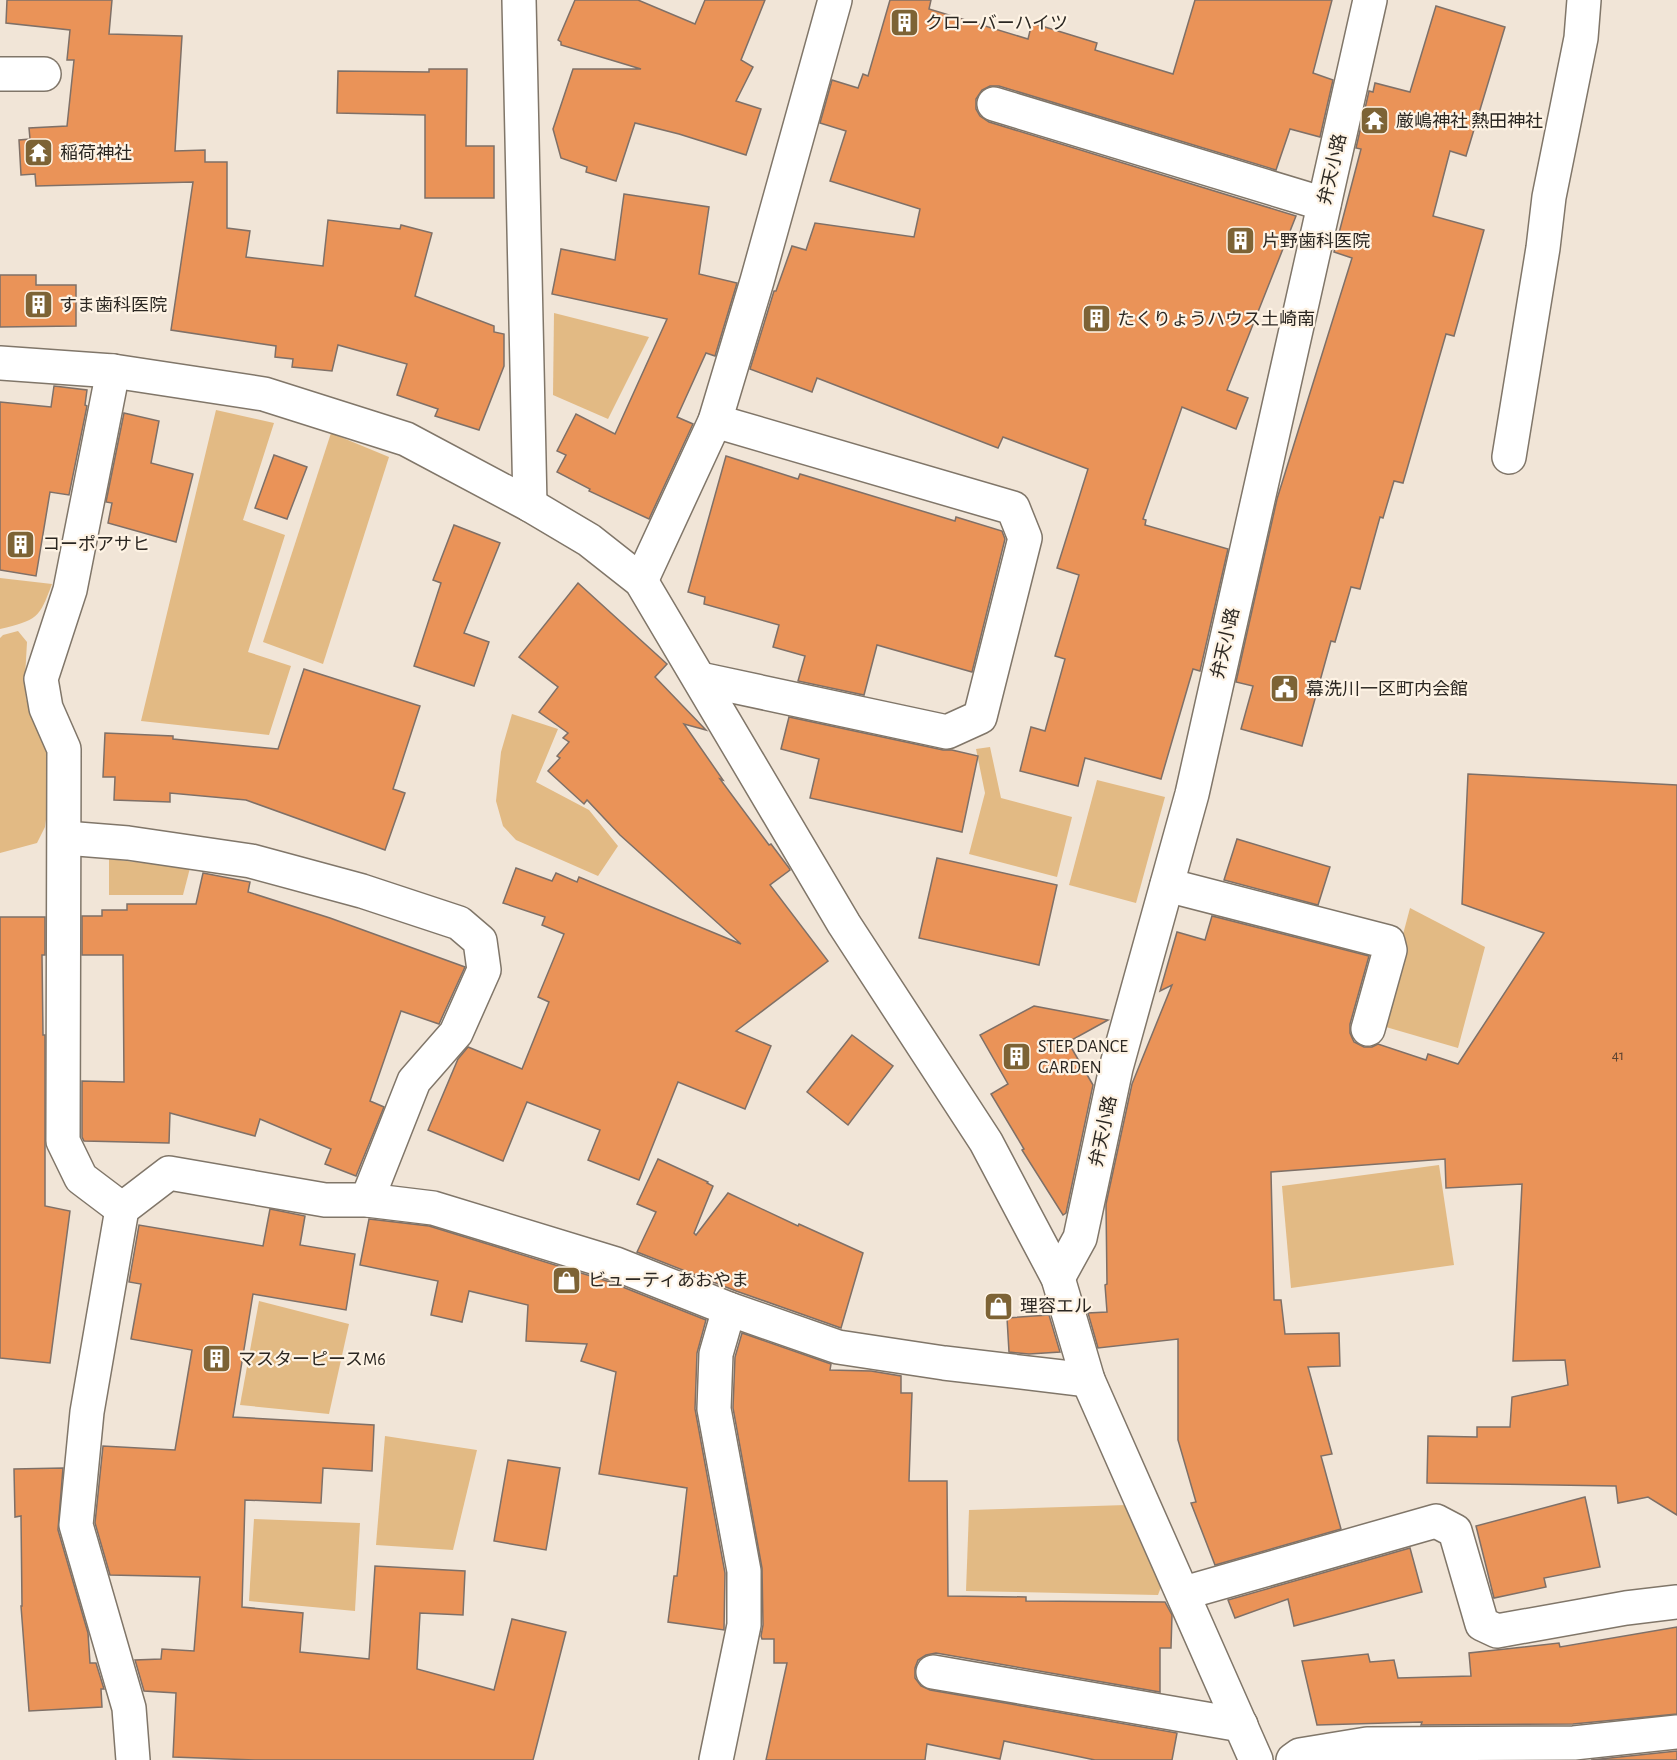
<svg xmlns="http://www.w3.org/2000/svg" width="1677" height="1760" font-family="'Alegreya Sans','Noto Sans JP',sans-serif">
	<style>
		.green { fill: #e2ba84 }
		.building { fill: #ea9358; stroke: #7f7067; stroke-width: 1.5 }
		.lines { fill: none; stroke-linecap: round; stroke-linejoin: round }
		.minor-casing { stroke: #807669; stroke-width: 36 }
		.minor { stroke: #fff; stroke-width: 33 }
		.labels { text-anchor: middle; stroke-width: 4.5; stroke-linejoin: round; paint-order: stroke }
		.number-label { font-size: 15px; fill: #5b4230 }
		.poi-label { font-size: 18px; fill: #2b2722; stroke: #fef3e4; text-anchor: start }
		.street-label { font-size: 18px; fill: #2b2722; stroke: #fef3e4 }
	</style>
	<rect width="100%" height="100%" fill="#f1e5d7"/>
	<g class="green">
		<path d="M554,313l95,24 -41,82 -55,-24z"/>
		<path d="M216,410l58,13 -31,97 42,15 -37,117 43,14 -22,69 -128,-14z"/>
		<path d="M331,433l58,24 -66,207 -60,-22z"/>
		<path d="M0,578l52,6c-13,35 -15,36 -52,45z"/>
		<path d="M18,631l9,11 -2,36 1,21 28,63 -9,65 -8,16 -37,10v-215l3,-3z"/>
		<path d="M512,714l46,15 -22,53 53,28 29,36 -20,30 -82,-36 -13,-14 -7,-25 5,-49z"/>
		<path d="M990,747l11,51 71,19 -15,60 -88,-23 16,-61 -9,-44z"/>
		<path d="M1097,780l68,17 -29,106 -67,-18z"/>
		<path d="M109,859l81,9 -7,27h-74z"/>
		<path d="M1410,908l75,39 -27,101 -79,-23z"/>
		<path d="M1439,1165l15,100 -163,23 -9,-102z"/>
		<path d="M259,1301l90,23 -20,90 -89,-9z"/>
		<path d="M385,1436l92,14 -24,100 -77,-5z"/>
		<path d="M1126,1505l35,82 -3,8 -192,-4 3,-81z"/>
		<path d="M254,1519l106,4 -5,88 -106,-10z"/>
	</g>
	<g class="building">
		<path d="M7,0h105l-3,34 73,2 -7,115 30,-1v12h22v66l23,3 -4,26 77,9 5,-46 72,9 1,-4 31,8 -17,63 79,30v6l10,2v32l-25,64 -44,-14 3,-7 -41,-14 10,-31 -69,-19 -6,26 -40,-4 1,-8 -18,-2 1,-11 -105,-16 22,-148 -157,4 -1,-12 -14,1 -2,-35 11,-1 -1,-11 38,-2 7,-66h-7l3,-30 -64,-7z"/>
		<path d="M575,0h63l57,24 10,-24h60l-24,60 12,7 -17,34 25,8 -15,46 -67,-21 -44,-11 -19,58 -30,-9 1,-5 -26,-9 -8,-29 20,-60h68l-80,-24v-3l-3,-2z"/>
		<path d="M890,0h41l-2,9 99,30 4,-16 65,20 -2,7 78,24 22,-74h137l-19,73 20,7 -13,57 -30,-8 -14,41 -277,-84h-9l-8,4 -6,9v10l4,7 9,6 307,94 -69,174 21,8 -12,31 -54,-22 -39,112 3,1 -1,5 83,24 -28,122 -7,-2 -32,110 -76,-21 -7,28 -58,-15 11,-44 14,4 20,-72 -10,-3 24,-81 -22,-7 31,-99 -85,-32 -5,11 -181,-70 -5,14 -62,-23 24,-78h2l16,-45 14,4 9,-27 99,14 6,-28 -90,-28 16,-50 -26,-8 12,-43 26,8 5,-14 5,2z"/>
		<path d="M1436,6l69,21 -39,129 -16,-5 -17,65 51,14 -30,106 -8,-2 -43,149 -9,-2 -11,37 -3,-1 -20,72 -9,-2 -16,55 -4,-1 -29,105 -61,-17 12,-43 -17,-4 41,-183 75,-241 -18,-6 27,-103 -5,-1 13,-57 4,1 2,-9 35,9z"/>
		<path d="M429,69h38l-1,77h28v52h-69v-83l-88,-2 1,-42 91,1z"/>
		<path d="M624,194l85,13 -10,67 38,9 -22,73 -9,-3 -29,64 16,7 -44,95 -60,-28 1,-2 -33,-17 9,-17 -9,-4 19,-37 39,20 52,-115 -115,-25 9,-45 54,11z"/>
		<path d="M0,275h36v10h40v41l-76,1z"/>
		<path d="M54,386l33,4 -2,15 2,1 -18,89 -19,-3 -14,84 -36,-6v-168l51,5z"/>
		<path d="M124,413l35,8 -8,42 42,11 -17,68 -68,-19 4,-20 -6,-1z"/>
		<path d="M274,455l33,12 -20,52 -32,-11z"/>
		<path d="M726,456l72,23 2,-5 155,47 1,-4 46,14 3,8 -33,133 -95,-27 -13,50 -66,-14 7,-25 -32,-9 6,-22 -75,-21 1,-7 -17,-5z"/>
		<path d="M454,525l46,18 -36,90 25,9 -15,44 -60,-20 27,-83 -8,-3z"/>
		<path d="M578,583l89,81 -12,13 51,53 -22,-6 39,56 -3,-1 49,66 2,-1 18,24 1,2 -20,15 58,76 -92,70 35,15 -26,63 -67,-27 -39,98 -51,-20 12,-30 -73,-28 -24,59 -75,-31 30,-71 10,-12 54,22 27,-67 -11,-5 26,-63 -22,-9 3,-8 -42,-14 13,-35 36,13 4,-8 21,9 2,-5 162,67 -121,-109 -33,-35 -3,4 -36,-33 12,-13 -3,-2 12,-14 -6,-4 5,-5 -29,-21 19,-25 -39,-30z"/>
		<path d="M304,669l116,37 -27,83 12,4 -20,57 -139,-50 -76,-7v9l-56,-2 1,-23h-12l2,-44 68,3v3l105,10z"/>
		<path d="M789,717l154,33h9l26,6 -16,76 -152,-34 9,-39 -38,-10z"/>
		<path d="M1468,774l209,11v730l-29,-18 -30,6 -2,-17 -189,-3 1,-47 49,1v-10h33l2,-30 56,-12 -3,-25 -52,1 9,-177 -76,4 -1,-29 -174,13 3,128h7l4,34 54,-1 1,33 -32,1 24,87 -11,2 20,73 -126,36 -24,-62 5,-1 -18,-62v-101l-80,9 -10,-35 19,-1 -2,-27 2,-1 -1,-80 26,-120 40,-99 -12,6 17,-59 28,8 7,-24 157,40 -19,68v9l4,9 10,5h8l6,-3 48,16 2,-6 30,10 86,-131 -82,-29z"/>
		<path d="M1237,839l93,28 -12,38 -94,-25z"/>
		<path d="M937,858l120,27 -18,80 -120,-27z"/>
		<path d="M203,873l47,9 -2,10 82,26 135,49 -26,57 -38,-13 -31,90 14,6 -28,69 -31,-12 6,-15 -71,-30 -5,17 -85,-23 -1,30 -85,-2 -2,-4v-56l42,1 -1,-127h-41v-39h20v-6h25v-6h69z"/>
		<path d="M0,917h45v38h-3l1,80h2v171l25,5 -20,152 -50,-5z"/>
		<path d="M1034,1006l74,14 -40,22 25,43 -27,128 -3,2 -41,-65 2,-1 -33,-55 17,-10 -28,-49z"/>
		<path d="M852,1035l41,31 -45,59 -41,-33z"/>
		<path d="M658,1159l50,23 -1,1 6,3 -19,47 2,2 32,-42 70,33 1,-2 64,29 -22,75 -105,-37 -99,-39 19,-40 -19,-8z"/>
		<path d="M270,1209l35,7 -5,29 55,9 -9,56 -93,-16 -20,123 141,8 -2,46 -49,-3 -2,35 -76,-3 -3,107 61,6 -3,39 69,7 6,-93 90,5 -2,44 -43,-2 -3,56 77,21 18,-71 54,13 -33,128h-278l-82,-3 3,-64 -32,-2 -9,-31 26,-1 1,-10 32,2 6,-74 -90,-2 -15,-52 8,-77 72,4 17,-100 -61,-11 10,-55 -12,-2 10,-57 124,21z"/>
		<path d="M369,1219l60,7 181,56 96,38 -9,33 -2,56 30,164 -1,57 -56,-8 6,-46h3l10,-88 -88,-14 17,-102 -35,-11 6,-17 -61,-3 2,-36 -59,-14 -7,31 -31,-7 7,-34 -78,-16z"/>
		<path d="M1049,1315l11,37 -31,2 -20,-2 -2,-34z"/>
		<path d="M742,1333l89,31 -1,6 41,1 30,5v17h11l-3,88h38l1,115 78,1v4l139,1 7,13 -1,33h-11v44l-224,-39 -10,2 -8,5 -3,8v10l6,8 9,4 247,43 -5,27h-77l-91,-19 -4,18 -73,-15 -2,16h-159l21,-97h-13v-24h-12l-1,-3 2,-11 -1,-57 -29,-160 2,-51z"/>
		<path d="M508,1460l52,8 -14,82 -52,-9z"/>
		<path d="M63,1468l-5,62 30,103 2,30h6l8,26h-3l1,18 -73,4 -8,-105h1l-1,-90 -6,1 -1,-48z"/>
		<path d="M1585,1497l15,70 -56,11 2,9 -52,11 -18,-72z"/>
		<path d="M1410,1548l12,44 -128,34 -6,-27 -53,19 -7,-18z"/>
		<path d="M1677,1627v87l-104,10 -152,1 1,-3 -105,3 -15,-64 66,-7 2,8 24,-2 4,18 73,-2 -2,-23 90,-10 1,4z"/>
		<path d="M1677,1751v9h-86z"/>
	</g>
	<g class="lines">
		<defs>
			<g id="minor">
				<path d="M519,0l11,505"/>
				<path d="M0,74h44"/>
				<path d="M994,104l330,100"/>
				<path d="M0,363l113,8 151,23 142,45 124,66 59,35 52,41 203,343 142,218 72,136 30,102 168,380"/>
				<path d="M113,371l-43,219 -29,89 5,29 18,41 -1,392 18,37 41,31"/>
				<path d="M1509,457l34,-209 6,-51 32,-159 3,-38"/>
				<path d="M641,581l74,-160 42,-140 78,-281"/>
				<path d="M700,679l247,53 33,-15 45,-179 -12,-30 -298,-87"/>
				<path d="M65,838l63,5 123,18 111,30 97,32 21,18 4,29 -28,63 -42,48 -47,119"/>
				<path d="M1167,885l221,57 2,8 -22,79"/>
				<path d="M1058,1278l22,-40 36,-170 76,-274 178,-794"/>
				<path d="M1184,1593l252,-72 19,10 27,93 15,7 129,-23 51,-6"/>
				<path d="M933,1672l308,53"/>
				<path d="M133,1760l-4,-52 -53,-183 11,-113 35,-203 47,-36 156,27h42l66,8 183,56 113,45 109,38 106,16 144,17"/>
				<path d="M716,1760l28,-135v-54l-30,-162 2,-55 13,-45"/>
				<path d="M1293,1760l7,-5 67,-11 207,-1 103,-11"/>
			</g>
		</defs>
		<use href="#minor" class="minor-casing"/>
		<use href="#minor" class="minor"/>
	</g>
	<defs>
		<symbol id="building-square" viewBox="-11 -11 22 22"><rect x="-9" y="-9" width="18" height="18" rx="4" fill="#7d6335" stroke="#fef3e4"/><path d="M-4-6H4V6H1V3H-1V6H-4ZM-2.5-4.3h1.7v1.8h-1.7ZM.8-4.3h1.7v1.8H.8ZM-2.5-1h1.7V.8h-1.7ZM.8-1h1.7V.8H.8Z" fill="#fff"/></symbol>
		<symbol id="temple-square" viewBox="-11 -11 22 22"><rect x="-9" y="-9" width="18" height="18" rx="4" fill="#7d6335" stroke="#fef3e4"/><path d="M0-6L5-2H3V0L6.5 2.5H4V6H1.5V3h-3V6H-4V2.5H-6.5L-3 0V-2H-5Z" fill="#fff"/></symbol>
		<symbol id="civic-square" viewBox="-11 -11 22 22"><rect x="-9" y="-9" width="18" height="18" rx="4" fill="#7d6335" stroke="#fef3e4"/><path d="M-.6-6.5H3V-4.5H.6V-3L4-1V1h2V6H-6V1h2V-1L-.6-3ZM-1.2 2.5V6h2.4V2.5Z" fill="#fff"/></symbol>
		<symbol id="shop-square" viewBox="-11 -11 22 22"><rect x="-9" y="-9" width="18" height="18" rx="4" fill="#7d6335" stroke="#fef3e4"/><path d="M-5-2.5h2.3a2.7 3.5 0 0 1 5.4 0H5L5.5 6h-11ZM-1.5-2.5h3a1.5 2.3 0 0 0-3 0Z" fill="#fff"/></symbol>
	</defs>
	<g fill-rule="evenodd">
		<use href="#building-square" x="888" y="6" width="33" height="33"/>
		<use href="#temple-square" x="1358" y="104" width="33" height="33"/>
		<use href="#temple-square" x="22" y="136" width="33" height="33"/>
		<use href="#building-square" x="1224" y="224" width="33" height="33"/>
		<use href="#building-square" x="22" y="288" width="33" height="33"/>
		<use href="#building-square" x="1080" y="302" width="33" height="33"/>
		<use href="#building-square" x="4" y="528" width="33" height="33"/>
		<use href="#civic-square" x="1268" y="672" width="33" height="33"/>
		<use href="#building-square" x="1000" y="1040" width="33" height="33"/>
		<use href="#shop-square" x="550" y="1264" width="33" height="33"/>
		<use href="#shop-square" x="982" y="1290" width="33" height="33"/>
		<use href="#building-square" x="200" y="1342" width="33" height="33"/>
	</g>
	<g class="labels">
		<g class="number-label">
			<text x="1618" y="1060">41</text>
		</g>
		<g class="poi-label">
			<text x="925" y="29">クローバーハイツ</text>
			<text x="1396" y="127">厳嶋神社 熱田神社</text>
			<text x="60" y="159">稲荷神社</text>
			<text x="1262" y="247">片野歯科医院</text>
			<text x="59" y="311">すま歯科医院</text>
			<text x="1117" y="325">たくりょうハウス土崎南</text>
			<text x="42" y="550">コーポアサヒ</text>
			<text x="1306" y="695">幕洗川一区町内会館</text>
			<text x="1038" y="1052">STEP DANCE<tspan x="1038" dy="21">GARDEN</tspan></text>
			<text x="588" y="1286">ビューティあおやま</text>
			<text x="1020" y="1312">理容エル</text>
			<text x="238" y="1365">マスターピースM6</text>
		</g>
		<g class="street-label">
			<text transform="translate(1332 169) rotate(-77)" y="6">弁天小路</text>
			<text transform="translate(1225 643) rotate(-77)" y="6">弁天小路</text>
			<text transform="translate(1103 1131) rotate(-78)" y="6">弁天小路</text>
		</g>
	</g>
</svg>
